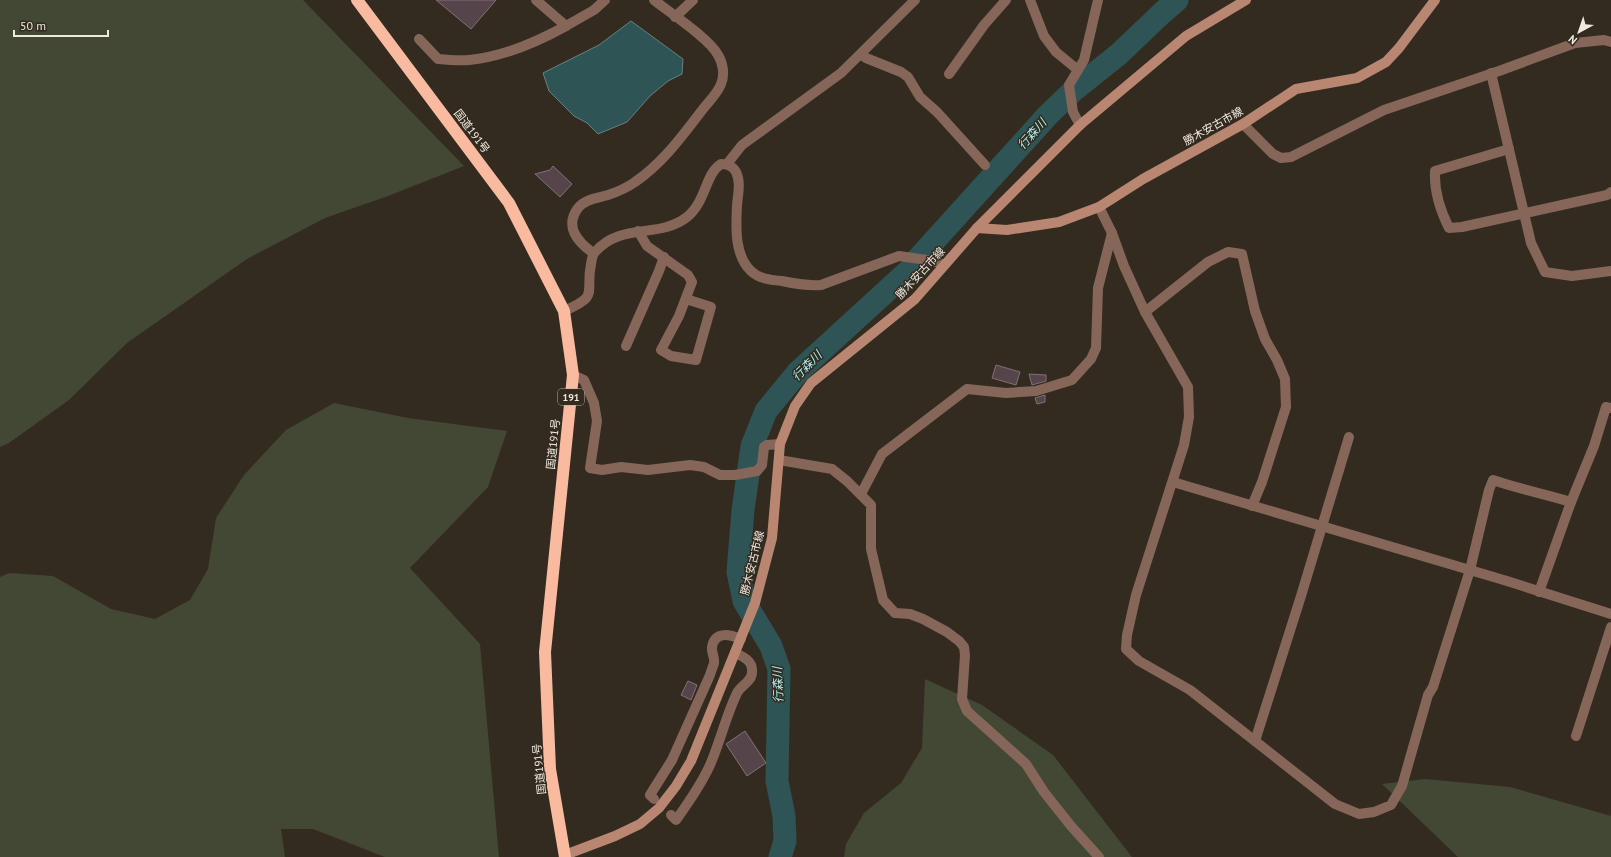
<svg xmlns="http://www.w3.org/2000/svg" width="1611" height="857" font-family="'PT Sans','Noto Sans JP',sans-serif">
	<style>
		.green { fill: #434835 }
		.water { fill: #2e5455; stroke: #68817f }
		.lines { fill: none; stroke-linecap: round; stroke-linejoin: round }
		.river { stroke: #2e5455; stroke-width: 23 }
		.building { fill: #55454b; stroke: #827076 }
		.street { stroke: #866659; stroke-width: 10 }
		.secondary { stroke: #b98671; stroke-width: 10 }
		.highway { stroke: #f9ba9f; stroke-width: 12 }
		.labels { text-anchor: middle; stroke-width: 3; stroke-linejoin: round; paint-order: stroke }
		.shield { fill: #332b1f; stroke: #b7b0a7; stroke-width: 1 }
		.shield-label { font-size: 10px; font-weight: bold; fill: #efe9e1 }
		.street-label { font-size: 11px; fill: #efe9e1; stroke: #332b1f }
		.water-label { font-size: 12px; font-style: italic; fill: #a7f1f3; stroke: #332b1f }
	</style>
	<rect width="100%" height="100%" fill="#332b1f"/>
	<g class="green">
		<path d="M0,0h303l161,166 -76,30 -63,22 -78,41 -120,84 -58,57 -60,43 -9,4z"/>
		<path d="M334,403l74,15 99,13 -19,56 -78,81 70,76 19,213h-114l-72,-28h-32l4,28h-285v-280l9,-4 44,3 58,33 44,10 35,-19 18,-31 8,-51 28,-43 42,-45z"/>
		<path d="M925,679l57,26 71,50 79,102h-288l2,-13 18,-31 37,-30 21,-35z"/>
		<path d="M1425,779l85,8 101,29v41h-153l-76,-73z"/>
	</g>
	<path class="water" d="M631,21l52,38 -1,15 -14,7 -18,15 -23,26 -29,12 -11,-11 -13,-7 -25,-25 -6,-18 56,-28z"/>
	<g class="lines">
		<path class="river" d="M780,857l5,-16 -1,-25 -7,-35 2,-112 -8,-23 -27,-45 -6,-29 5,-62 9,-64 14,-35 32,-39 118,-108v-3l132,-146 26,-25 45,-36 43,-41 15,-13"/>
	</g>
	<g class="building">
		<path d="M436,0h60l-25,29z"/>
		<path d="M553,166l19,18 -12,13 -25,-23 15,-4z"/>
		<path d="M996,365l24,7 -4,13 -24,-7z"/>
		<path d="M1029,374l17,1v6l-14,4z"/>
		<path d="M1045,395v7l-8,2 -2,-6z"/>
		<path d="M688,681l9,4 -6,15 -10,-5z"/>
		<path d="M745,731l21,32 -19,13 -21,-32z"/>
	</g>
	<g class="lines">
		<g class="street">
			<path d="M536,0l30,26 28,-16 11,-10"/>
			<path d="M1030,0l14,36 12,16 22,18"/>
			<path d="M675,17l18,-17"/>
			<path d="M419,39l19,20c10,1 21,2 31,1 34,-3 68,-18 97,-34"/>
			<path d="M861,54l5,4 35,14 7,5 12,20 17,15 48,53"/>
			<path d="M1491,73l40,170 14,29 27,4 39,-5"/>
			<path d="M949,74l35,-49 22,-25"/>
			<path d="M1243,124l30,30 8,4 10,-1 93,-47 115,-39 76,-28 29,-3 7,2"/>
			<path d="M1080,125l-7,-13 -4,-27 15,-25 14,-60"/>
			<path d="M1509,149l-74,22c-1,20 5,39 14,57l13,-1 145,-32 4,-3"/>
			<path d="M727,164l15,-19 99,-72 74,-73"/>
			<path d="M1099,207l13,26 12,33 21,46 43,75 1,30 -5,28 -48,150 -9,40 -1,14 13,12 51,29 145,114 24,10 15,-2 17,-7 11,-19 26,-91 5,-8 37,-117 19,-80 4,-10c26,9 52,14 78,22"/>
			<path d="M638,231l9,15 41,29 4,7 -13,34 -18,34 10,6 25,4 15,-53 -25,-8"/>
			<path d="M593,253c-15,-11 -29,-26 -15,-45 7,-9 20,-10 30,-13 9,-3 20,-8 27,-13 28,-19 48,-47 68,-73 6,-8 15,-16 18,-25 4,-9 2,-21 -3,-29 -8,-16 -49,-43 -64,-55"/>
			<path d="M564,311c36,-16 21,-16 27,-47 1,-4 1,-9 4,-12 26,-30 64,-13 92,-35 19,-15 18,-43 34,-53 5,0 12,2 15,8 5,10 2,22 1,33 -1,21 -3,50 14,66 8,8 21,9 31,10 14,3 26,5 39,4l78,-29 35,5 10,4"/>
			<path d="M1145,312l63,-50 20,-10 14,2 13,57 10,28 12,21 8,19 1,28 -24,75 -10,24"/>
			<path d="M626,346l33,-75 5,-14"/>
			<path d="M573,375l11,5 10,23 3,18 -7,47 12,2 19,-3 27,3 42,-5 14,2 16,8h15l22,-4 5,-6 2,-18 3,-2 13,-1"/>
			<path d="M779,460l53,9 15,12 24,24v44l12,51 12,13 15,1 13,5 24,13 12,9 5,6 1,8 -3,44 5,12 59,53 18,28 27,34 28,31"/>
			<path d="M1173,482l334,99 104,33"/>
			<path d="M861,494l21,-40 85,-65 39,4 30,-2 36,-11 19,-21 5,-11 2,-60 14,-55"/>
			<path d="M1539,592l32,-90 23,-56 12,-39 5,1"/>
			<path d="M1576,736l35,-109"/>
			<path d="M1255,741l46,-145 48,-159"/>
			<path d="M654,799l-4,-4 22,-35 38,-85c1,-4 3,-8 4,-12 1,-6 -3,-11 -2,-16 3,-17 19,-12 29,-8"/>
			<path d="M671,815l5,5c13,-18 25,-35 34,-55 10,-23 16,-49 27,-72 4,-8 15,-11 15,-21 1,-11 -8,-15 -17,-19"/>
		</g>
		<g class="secondary">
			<path d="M977,228l30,2 52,-8 40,-15 44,-28 100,-55 53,-35 61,-11 29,-16 13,-14 36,-48"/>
			<path d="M565,855l50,-19 25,-12 19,-16 17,-22 15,-25 64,-158 17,-65 8,-94 15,-38 16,-23 104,-84 62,-71 103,-103 106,-89 60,-36"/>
		</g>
		<path class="highway" d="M357,0l152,203 55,108 9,64 -28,277 5,117 15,88"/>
	</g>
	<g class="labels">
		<rect class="shield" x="558" y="389" width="26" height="16" rx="3"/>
		<g class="shield-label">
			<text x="571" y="401">191</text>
		</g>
		<g class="street-label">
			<text transform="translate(1213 126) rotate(-29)" y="4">勝木安古市線</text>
			<text transform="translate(472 131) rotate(53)" y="4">国道191号</text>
			<text transform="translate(920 273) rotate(-47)" y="4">勝木安古市線</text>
			<text transform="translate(553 444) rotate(-84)" y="4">国道191号</text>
			<text transform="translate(752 563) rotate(-76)" y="4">勝木安古市線</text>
			<text transform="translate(539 769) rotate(-96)" y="4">国道191号</text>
		</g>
		<g class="water-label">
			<text transform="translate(1032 134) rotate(-48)" y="4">行森川</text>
			<text transform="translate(807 366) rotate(-45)" y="4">行森川</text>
			<text transform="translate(778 685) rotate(-92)" y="4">行森川</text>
		</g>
	</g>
	<g transform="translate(1579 32) rotate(220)" stroke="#332b1f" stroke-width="3" paint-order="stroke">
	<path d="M0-3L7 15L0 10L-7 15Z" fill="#efe9e1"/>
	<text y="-6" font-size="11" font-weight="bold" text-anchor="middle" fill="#efe9e1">N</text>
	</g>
	<path d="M14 30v6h94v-6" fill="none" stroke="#efe9e1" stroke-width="2"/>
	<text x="20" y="30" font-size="12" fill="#efe9e1" stroke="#332b1f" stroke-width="3" paint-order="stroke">50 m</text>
</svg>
